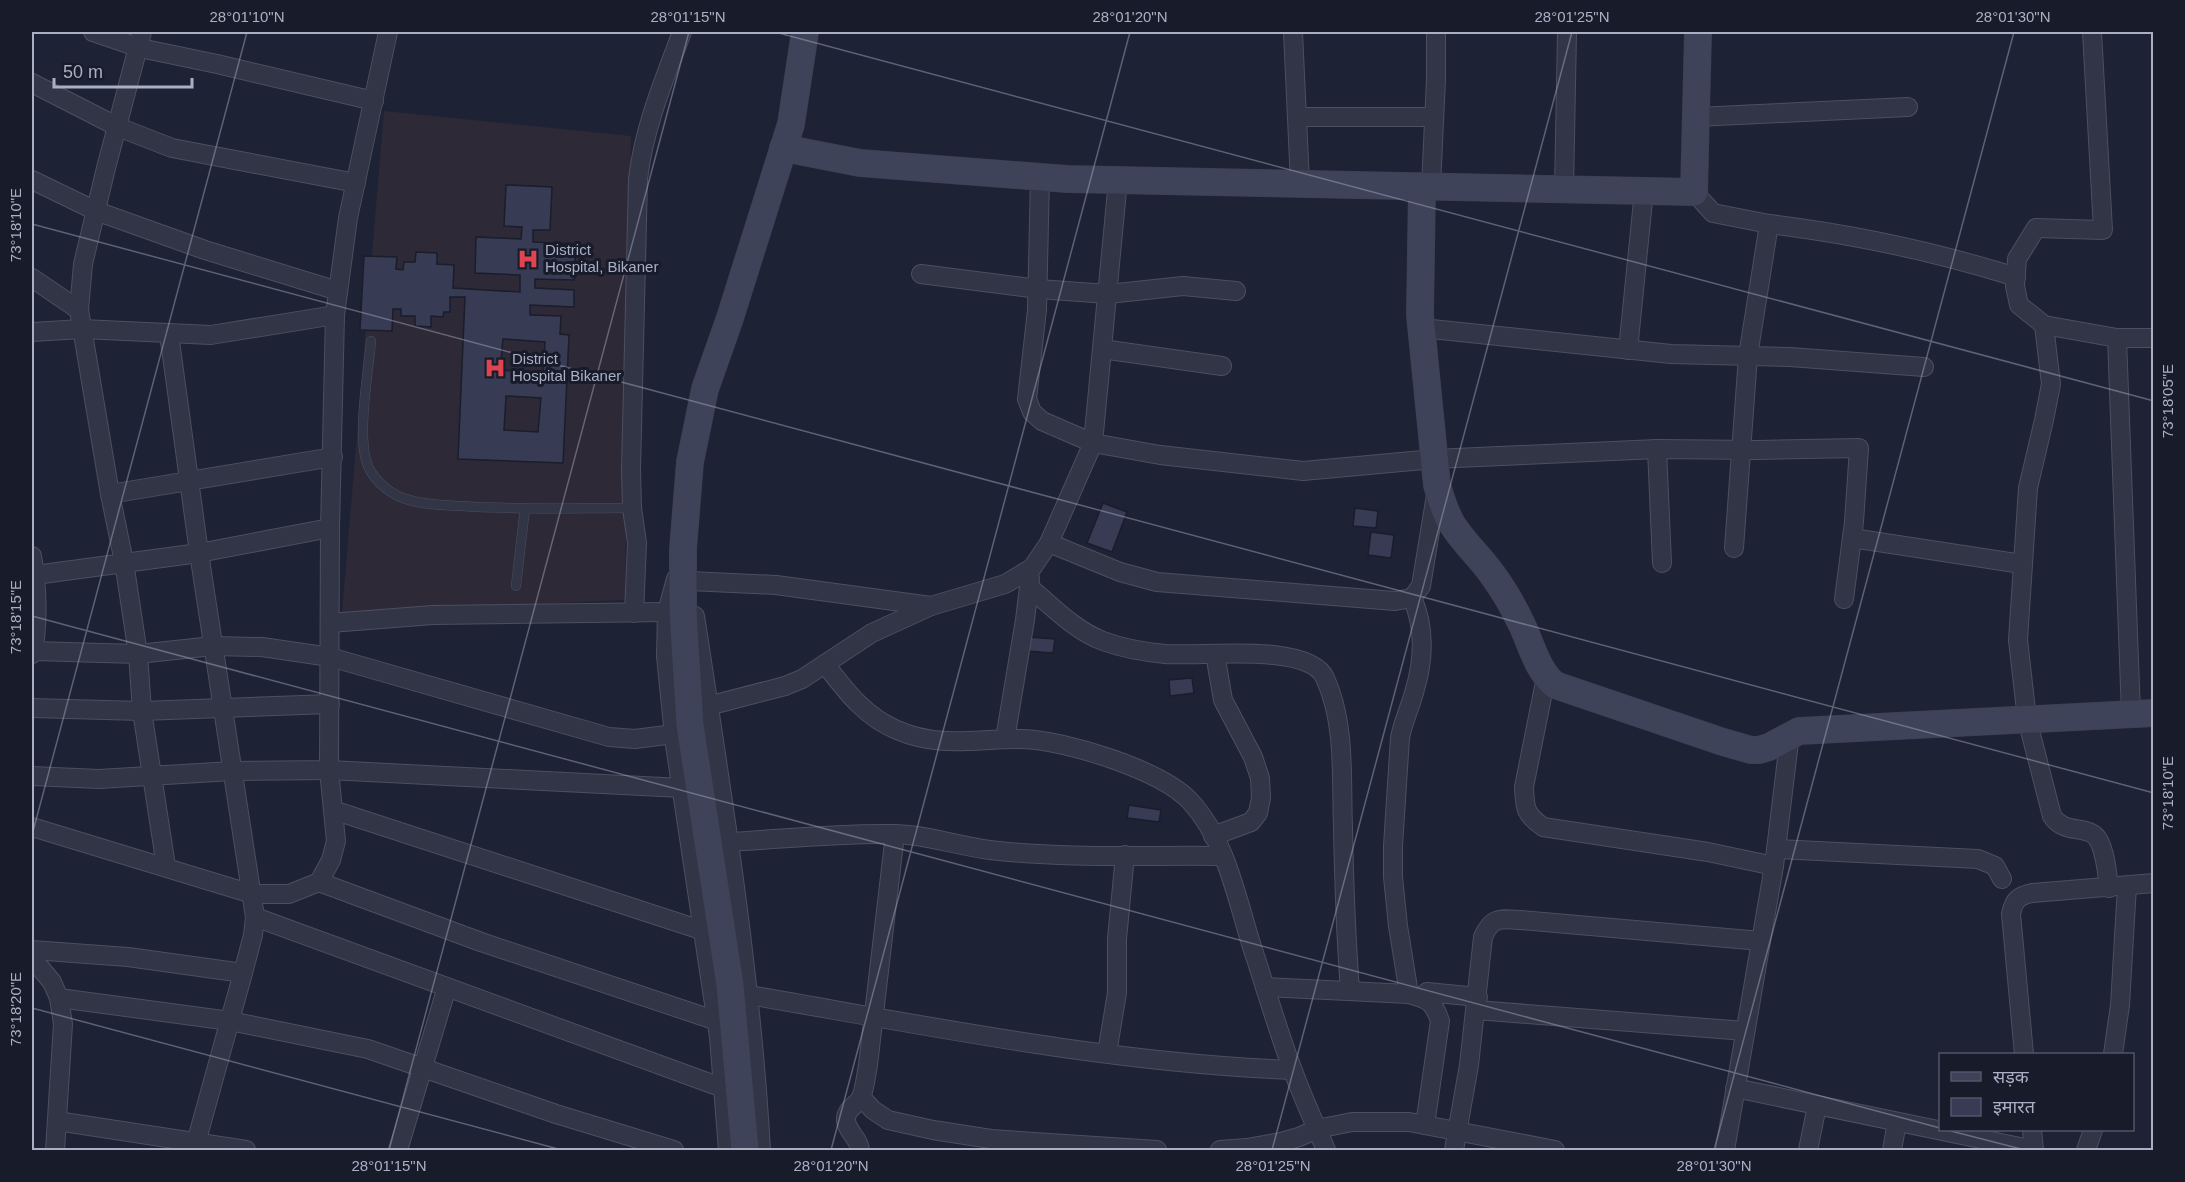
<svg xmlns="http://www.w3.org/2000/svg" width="2185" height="1182" font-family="Helvetica,'Noto Sans Devanagari',sans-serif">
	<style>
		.medical { fill: #2e2937 }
		.building { fill: #373c54; stroke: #191d2c; stroke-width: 1.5; fill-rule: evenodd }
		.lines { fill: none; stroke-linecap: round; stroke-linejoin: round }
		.lane-casing { stroke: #4c4f61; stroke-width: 10 }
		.street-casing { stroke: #4c4f61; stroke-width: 20 }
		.secondary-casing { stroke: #3b3e4f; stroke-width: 28 }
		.lane { stroke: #313546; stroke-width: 9 }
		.street { stroke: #313546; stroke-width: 18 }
		.secondary { stroke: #3f4359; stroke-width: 27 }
		.ticks { fill: none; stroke: #abafc4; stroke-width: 1.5; stroke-opacity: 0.45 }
		.labels { text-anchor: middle; stroke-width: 6; stroke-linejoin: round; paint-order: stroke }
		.poi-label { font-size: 15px; fill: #abafc4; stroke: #171b2a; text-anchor: start }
		.neatline { fill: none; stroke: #abafc4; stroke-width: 2 }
		.ticks-label { font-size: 15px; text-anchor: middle; fill: #abafc4 }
	</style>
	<rect width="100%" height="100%" fill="#1e2235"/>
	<path class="medical" d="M384,111l247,25 -6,464 -283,13z"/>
	<g class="building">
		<path d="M506,185l46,2 -2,43h-17v12l43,2 -2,36 -39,-1v9l39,2v17l-44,-2v10l31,1 -1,18 9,1 -6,128 -105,-4 7,-162h-15v15h-6l-1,5 -12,-1v11l-16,-1v-10h-14v-7h-8l-1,22 -32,-1 4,-74 33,1 -1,12 7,1 1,-8h11l1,-10 21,1v11l17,1 -1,23 67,4v-17l-45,-2 1,-36 45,2 1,-12 -18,-1zM503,339l42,3 -2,31 -43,-3zM506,396l35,2 -3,34 -34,-2z"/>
		<path d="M1103,503l24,9 -15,40 -25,-9z"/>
		<path d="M1355,508l23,3 -2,17 -23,-2z"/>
		<path d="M1371,532l23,3 -3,23 -23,-3z"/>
		<path d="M1028,637l27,2 -2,14 -26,-2z"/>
		<path d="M1192,678l2,15 -24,3 -1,-16z"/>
		<path d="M1129,805l32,5 -2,12 -32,-4z"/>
	</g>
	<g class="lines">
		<defs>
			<g id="lane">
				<path d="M371,341c-3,33 -13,89 -5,119 4,17 21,32 37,38 19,7 40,7 59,8 57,4 114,2 170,2"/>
				<path d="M516,586l9,-78"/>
			</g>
			<g id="street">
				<path d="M93,32l47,16 77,16 157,37"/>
				<path d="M142,32l-36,136 -23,96 -4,46 31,184 14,68 14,92 4,57 24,155"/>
				<path d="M1293,32l7,151"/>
				<path d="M32,83l86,44 54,21 184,35"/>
				<path d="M1297,117h137"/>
				<path d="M1696,117l212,-10"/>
				<path d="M1040,177l-3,133 -10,89 5,13 10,9 51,22 67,12 143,16 131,-12 223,-10 101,1 101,-2 -5,74 -10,77"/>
				<path d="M32,180l64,31 109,39 133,41"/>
				<path d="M1431,186l5,-107v-47"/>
				<path d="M1564,190l3,-158"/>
				<path d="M1694,192l19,21 56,11 -21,132 -14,192"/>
				<path d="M1769,224c83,10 167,28 247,53"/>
				<path d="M921,274l117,15 70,5 75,-8 53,5"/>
				<path d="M32,278l47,32"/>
				<path d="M2044,325l-25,-20 -4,-19 2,-27 19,-31 67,2 -11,-198"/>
				<path d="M1422,328l249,26 119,3 134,10"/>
				<path d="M32,332l50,-3 129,6 124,-20"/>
				<path d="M169,334l30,219 56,364 -2,18 -10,38 -49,177"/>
				<path d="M2117,338h37"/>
				<path d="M1102,349l120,17"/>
				<path d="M1628,350l16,-159"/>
				<path d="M1657,449l5,114"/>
				<path d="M110,494l223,-37"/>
				<path d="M1852,538l170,26"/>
				<path d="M1049,543l71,29 37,10 238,19 17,-3 9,-12 16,-97"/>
				<path d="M32,556c5,27 7,72 0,98"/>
				<path d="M35,575l164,-22 131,-25"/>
				<path d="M676,579l-9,33 -1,44 9,89 44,292 9,113"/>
				<path d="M689,581l87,4 155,21"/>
				<path d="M1029,587c23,19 45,43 74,54 19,7 41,11 62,13 36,3 144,-12 160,24 21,46 16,100 18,149 1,55 3,109 7,164"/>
				<path d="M634,613l3,-70 -5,-35 -1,-38 7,-291c6,-52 26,-99 44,-147"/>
				<path d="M695,616c27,177 56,355 66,534"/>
				<path d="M330,623l103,-8 234,-3"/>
				<path d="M33,651l105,3 75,-8 49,1 68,10 279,80 26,2 39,-5"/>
				<path d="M825,664c21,27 40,53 72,66 44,19 80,8 125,9 43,1 139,31 168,62 39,42 48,106 66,158 12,37 23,75 37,112 10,27 22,53 33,79"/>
				<path d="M1546,677l-22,110c1,22 1,27 19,40l165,25 66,14"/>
				<path d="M708,706l77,-20 17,-7 70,-46 59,-27 74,-22 27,-16 17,-25 44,-100 25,-263"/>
				<path d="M32,708l110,3 188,-7"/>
				<path d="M1005,739l20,-119 5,-41"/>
				<path d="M32,776l67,3 133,-8 97,-1 1,-242 5,-213 13,-97 40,-186"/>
				<path d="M333,810l371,121"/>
				<path d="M32,827l220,67h37l30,-12 12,-22 5,-19 -7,-71 353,18"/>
				<path d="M1213,836l38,-14 7,-9 3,-15 -1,-20 -7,-21 -30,-57 -8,-46"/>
				<path d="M729,842c54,-3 108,-9 163,-8 33,0 65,12 98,16 77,9 155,5 232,6"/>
				<path d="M1776,849l202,10 17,7 7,13"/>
				<path d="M319,882l162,60 236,79"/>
				<path d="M2109,888c-2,-15 -3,-33 -10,-47 -9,-18 -34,-5 -47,-25l-25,-97 -9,-79 10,-152 16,-68 7,-36 -7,-59 73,13 14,376"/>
				<path d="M255,917l468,171"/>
				<path d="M32,950l96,7 115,16"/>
				<path d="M32,958l20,24 7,16 4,26 -8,126"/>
				<path d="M1265,987l144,7c19,5 25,8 31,27l-15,104"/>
				<path d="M1427,992l51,5"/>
				<path d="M1409,994l-11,-68 -5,-49v-31l7,-108c3,-17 11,-32 15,-49 9,-30 10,-63 -3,-91"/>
				<path d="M749,995c180,31 360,68 544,75"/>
				<path d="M59,998l171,23 138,28 188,65 118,36"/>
				<path d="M1476,1010l269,21"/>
				<path d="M1107,1053l10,-60v-54l8,-84"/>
				<path d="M2024,1054l-13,-140c3,-14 7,-18 21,-21l122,-10"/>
				<path d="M2113,1054l7,-49 7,-119"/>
				<path d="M1735,1088l299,62"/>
				<path d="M861,1097l12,13 15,10 45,10 58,9 166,11"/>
				<path d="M57,1121l189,29"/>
				<path d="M2032,1130l2,20"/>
				<path d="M398,1150l49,-163"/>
				<path d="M860,1150c-1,-12 -12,-17 -14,-29 -1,-12 10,-15 15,-23 4,-10 5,-23 7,-33l27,-231"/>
				<path d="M1220,1150l27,-2 34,-6 18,-5 18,-8 35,-7h57l146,28"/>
				<path d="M1454,1150l15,-85 14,-128c9,-21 18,-18 38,-17l240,21"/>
				<path d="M1725,1150l49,-284 16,-132"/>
				<path d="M1808,1150l9,-44"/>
				<path d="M1892,1150l5,-28"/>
				<path d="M2086,1150l7,-20"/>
			</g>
			<g id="secondary">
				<path d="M783,148l77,15 207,16 627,13 4,-160"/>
				<path d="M1422,186l-2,129 17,170c4,14 8,27 15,39 11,18 28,33 40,50 12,16 22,34 30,51 10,21 15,45 33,60l168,57 28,8h8l10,-3 30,-16 355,-18"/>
				<path d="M745,1150l-15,-165 -40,-260 -7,-113v-63l7,-87 15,-73 25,-71 61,-194 14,-92"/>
			</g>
		</defs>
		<use href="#lane" class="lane-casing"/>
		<use href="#street" class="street-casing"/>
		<use href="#secondary" class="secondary-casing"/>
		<use href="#lane" class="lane"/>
		<use href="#street" class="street"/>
		<use href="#secondary" class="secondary"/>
	</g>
	<path class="ticks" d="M775,32l1379,369M32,224l2122,569M32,616l1908,512M32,835l215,-803M32,1008l530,142M1947,1130l78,20M389,1150l300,-1118M831,1150l299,-1118M1272,1150l300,-1118M1714,1150l300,-1118"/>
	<defs>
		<symbol id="hospital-bare" viewBox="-9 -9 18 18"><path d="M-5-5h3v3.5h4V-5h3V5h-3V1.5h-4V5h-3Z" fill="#e0444e" stroke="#171b2a" stroke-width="2.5" paint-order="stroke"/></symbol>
	</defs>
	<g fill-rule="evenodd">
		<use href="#hospital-bare" x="513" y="244" width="30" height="30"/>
		<use href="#hospital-bare" x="480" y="353" width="30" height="30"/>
	</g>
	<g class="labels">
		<g class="poi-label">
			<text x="545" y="255">District<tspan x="545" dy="17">Hospital, Bikaner</tspan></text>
			<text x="512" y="364">District<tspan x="512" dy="17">Hospital Bikaner</tspan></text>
		</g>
	</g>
	<rect width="2185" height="1182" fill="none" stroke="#171b2a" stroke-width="66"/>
	<rect x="1939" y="1053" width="195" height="78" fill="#171b2a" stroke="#525668" stroke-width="1.5"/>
	<rect x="1951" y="1072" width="30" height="9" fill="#3f4359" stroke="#525668" stroke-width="1.5"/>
	<text x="1993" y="1083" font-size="18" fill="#abafc4">सड़क</text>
	<rect x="1951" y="1098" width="30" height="18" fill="#373c54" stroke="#525668" stroke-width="1.5"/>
	<text x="1993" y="1113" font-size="18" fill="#abafc4">इमारत</text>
	<path d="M54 78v9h138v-9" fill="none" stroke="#abafc4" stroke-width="3"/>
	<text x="63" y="78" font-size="18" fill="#abafc4" stroke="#171b2a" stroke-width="4.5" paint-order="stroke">50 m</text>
	<rect x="33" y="33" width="2119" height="1116" class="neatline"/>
	<g class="ticks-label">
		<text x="247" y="22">28°01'10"N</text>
		<text x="688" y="22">28°01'15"N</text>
		<text x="1130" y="22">28°01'20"N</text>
		<text x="1572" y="22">28°01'25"N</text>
		<text x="2013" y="22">28°01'30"N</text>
		<text transform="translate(16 225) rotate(-90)" y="5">73°18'10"E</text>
		<text transform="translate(2168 401) rotate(-90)" y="5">73°18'05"E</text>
		<text transform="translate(16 617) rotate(-90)" y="5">73°18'15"E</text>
		<text transform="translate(2168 793) rotate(-90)" y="5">73°18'10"E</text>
		<text transform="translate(16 1009) rotate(-90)" y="5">73°18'20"E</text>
		<text x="389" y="1171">28°01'15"N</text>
		<text x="831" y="1171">28°01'20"N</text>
		<text x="1273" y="1171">28°01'25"N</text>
		<text x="1714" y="1171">28°01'30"N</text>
	</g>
</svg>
